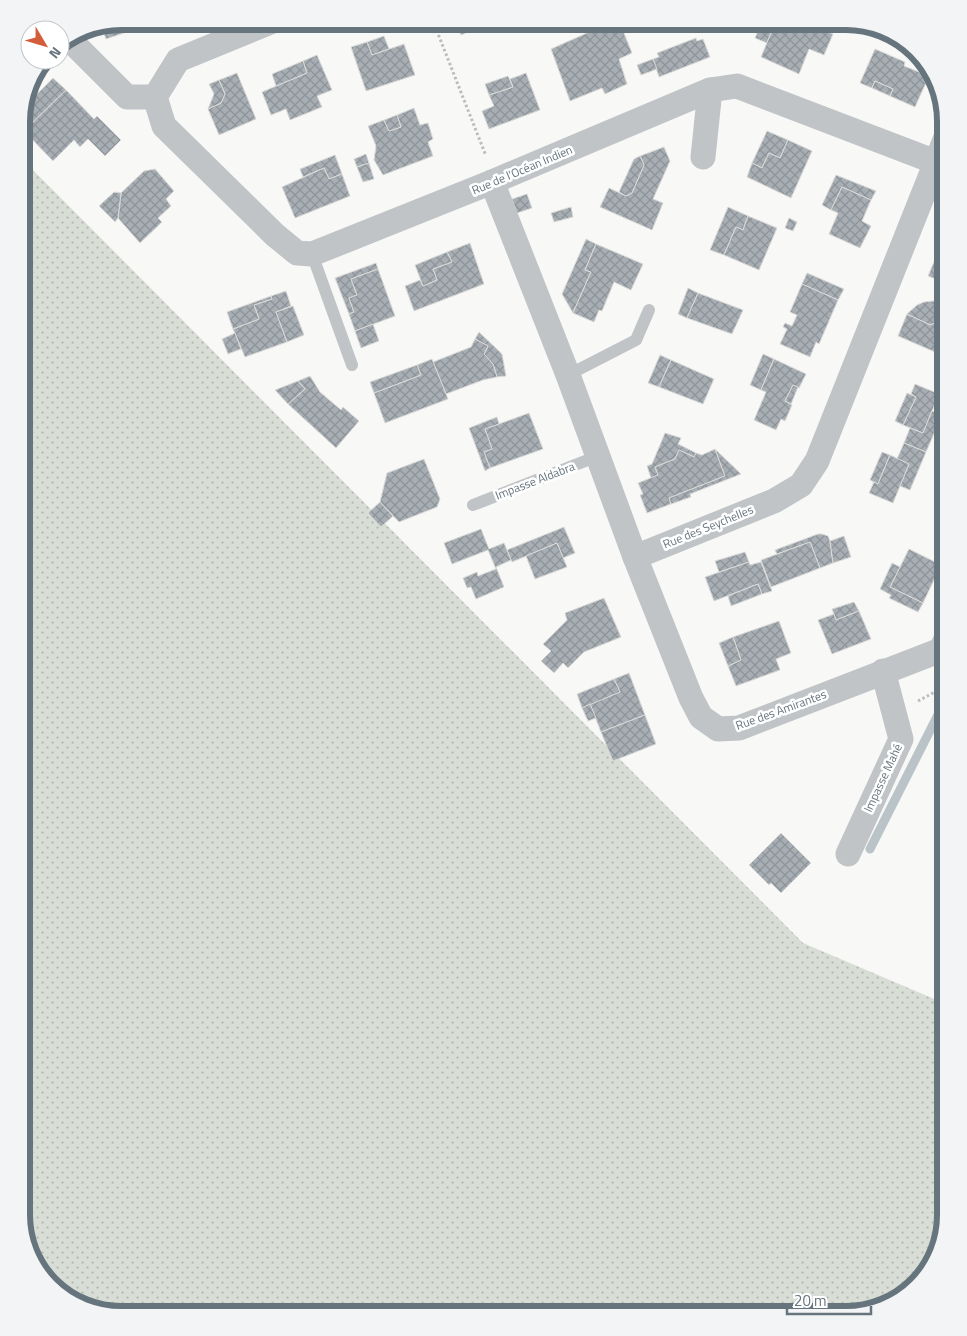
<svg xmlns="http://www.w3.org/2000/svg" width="967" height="1336" font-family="'Titillium Web',sans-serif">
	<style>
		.grass { fill: url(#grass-dots) }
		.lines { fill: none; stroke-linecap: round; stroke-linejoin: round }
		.stream { stroke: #bac4c8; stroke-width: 9 }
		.building { fill: url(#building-cross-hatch); stroke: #dadad8 }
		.path { stroke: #babdbf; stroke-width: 3; stroke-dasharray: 2.5 2.5; stroke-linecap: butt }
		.lane { stroke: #c0c4c7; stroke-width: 12 }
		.street { stroke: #c0c4c7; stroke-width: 25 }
		.labels { text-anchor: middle; stroke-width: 5; stroke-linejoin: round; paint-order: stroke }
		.street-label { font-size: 12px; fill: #66747e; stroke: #fff }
		.rim { fill: none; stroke: #66747e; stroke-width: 6 }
	</style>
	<defs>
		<pattern id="grass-dots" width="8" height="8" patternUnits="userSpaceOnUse" patternTransform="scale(1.25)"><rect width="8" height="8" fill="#d8ddd5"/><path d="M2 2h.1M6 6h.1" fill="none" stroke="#b3b8b2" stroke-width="1.8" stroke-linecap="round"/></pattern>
		<pattern id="building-cross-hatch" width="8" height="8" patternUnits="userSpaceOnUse" patternTransform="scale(1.25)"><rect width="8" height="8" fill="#a8afb4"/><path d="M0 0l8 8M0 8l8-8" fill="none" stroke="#8d9398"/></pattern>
	</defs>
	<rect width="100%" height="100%" fill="#f8f8f6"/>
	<path class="grass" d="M21,158l782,785 143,61v212l-13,49 -37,36 -49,14h-733l-43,-14 -36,-36 -14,-50z"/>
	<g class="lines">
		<path class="stream" d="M870,849l76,-150"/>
	</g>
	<g class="building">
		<path d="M121,21h33v2l-48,16 -5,-14z"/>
		<path d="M455,21h38l-32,14z"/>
		<path d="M614,21h5l13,32 -13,6 8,25 -22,10 -3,-6 -32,13 -19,-52z"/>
		<path d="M762,21h14l-9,22 -12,-5z"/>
		<path d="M776,21h28l29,13 -9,21 -15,-6 -10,25 -38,-17z"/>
		<path d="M859,24l37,11 1,1 -1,4z"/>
		<path d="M384,36l5,13 -17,6 -5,-13z"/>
		<path d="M696,38l1,3 6,-2 7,18 -51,20 -6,-18 6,-2 -2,-4z"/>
		<path d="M367,42l5,13 32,-11 11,31 -49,16 -15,-44z"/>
		<path d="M875,49l30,13 -1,4 25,10 -14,31 -25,-11 3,-7 -18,-8 -3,7 -12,-5z"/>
		<path d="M317,55l15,35 -15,6 5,11 -32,13 -4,-11 -15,6 -9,-23 45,-19 -4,-12z"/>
		<path d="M653,59l4,10 -16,6 -4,-10z"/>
		<path d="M303,61l4,12 -31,13 -4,-12z"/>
		<path d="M237,73l19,46 -37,16 -11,-26 13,-6 4,-9 -6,-14z"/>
		<path d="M526,73l14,37 -51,19 -7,-18 12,-5 -5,-11 24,-8 -3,-8z"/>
		<path d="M508,76l5,11 -24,8 -4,-11z"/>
		<path d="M53,78l13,12 -42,41 -3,-2v-7l8,-8 -6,-6z"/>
		<path d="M219,80l6,14 -4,9 -13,6 6,-15 -5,-10z"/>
		<path d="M875,81l18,8 -3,7 -18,-8z"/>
		<path d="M66,90l28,29 3,-3 24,24 -16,16 -17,-17 -8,8 -6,-7 -21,21 -29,-30z"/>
		<path d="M414,108l6,17 8,-2 5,16 -5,3 5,14 -50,19 -9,-15 2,-14 -8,-20 16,-6 5,11 12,-4 -4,-12z"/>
		<path d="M397,115l4,12 -12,4 -5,-11z"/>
		<path d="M767,131l21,9 -8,18 -11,-5 -7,15 -10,-5z"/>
		<path d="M788,140l24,11 -21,47 -44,-21 5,-14 10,5 7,-15 11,5z"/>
		<path d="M664,147l6,14 -17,38 10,4 -11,27 -52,-23 9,-19 17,8 6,-3 12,-28 -4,-9z"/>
		<path d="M366,154l3,9 -12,4 -3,-8z"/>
		<path d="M335,155l7,19 -13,5 -5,-11 -21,9 -3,-8z"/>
		<path d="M640,156l4,9 -12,28 -6,3 -7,-4 15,-33z"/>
		<path d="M369,163l5,16 -11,3 -6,-15z"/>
		<path d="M324,168l5,11 13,-5 8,22 -55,22 -13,-31z"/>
		<path d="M155,169l19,22 -8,8 5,7 -13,12 4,4 -22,21 -22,-25 3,-25 23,-22z"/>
		<path d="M836,175l40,16 -5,9 -29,-13 -11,23 -9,-5z"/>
		<path d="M842,187l29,13 -9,21 9,5 -11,22 -31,-14 9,-21 -7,-3z"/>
		<path d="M114,192l7,1 -3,25 -3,4 -16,-16z"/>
		<path d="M527,194l5,14 -15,5 -5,-14z"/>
		<path d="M571,207l2,10 -19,5 -3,-9z"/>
		<path d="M728,207l20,9 -5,14 -7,-3 -12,28 -14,-5z"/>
		<path d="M748,216l29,12 -18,42 -35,-15 12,-28 7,3z"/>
		<path d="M789,218l8,4 -4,9 -8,-3z"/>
		<path d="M946,234v49l-18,-7z"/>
		<path d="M586,239l10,5 -11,26 6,2 -18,41 -11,-19z"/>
		<path d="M470,243l14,41 -70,27 -9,-25 15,-6 3,6 14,-6 -4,-11 19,-7 -5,-10z"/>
		<path d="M596,244l47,20 -12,26 -17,-8 -12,29 -3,-1 -5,12 -21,-9 18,-41 -6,-2z"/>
		<path d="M447,252l5,10 -19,7 4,11 -14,6 -8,-21z"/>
		<path d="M376,263l2,6 -27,10 6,16 -8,3 5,14 -5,2 -14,-36z"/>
		<path d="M378,269l17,47 -40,15 -6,-17 5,-2 -5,-14 8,-3 -6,-16z"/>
		<path d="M807,273l37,16 -6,11 -36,-16z"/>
		<path d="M802,284l36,16 -19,44 -3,-2 -6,15 -30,-13 7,-15 -4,-2 2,-4 7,3 5,-11 -7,-3z"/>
		<path d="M688,288l10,5 -11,25 -9,-4z"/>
		<path d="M286,291l5,15 -15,6 11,30 -42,15 -12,-28 26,-10 -5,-14 18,-6 -1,-3z"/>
		<path d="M698,293l45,17 -11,24 -45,-16z"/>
		<path d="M271,296l1,3 -18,6 5,14 -26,10 -6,-17z"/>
		<path d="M942,300l4,1v18l-16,6 -23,-11 10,-9 7,-3z"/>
		<path d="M293,306l11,29 -17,7 -11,-30z"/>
		<path d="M907,314l23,11 16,-6v30l-11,3 -37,-16z"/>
		<path d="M373,324l6,17 -18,7 -6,-17z"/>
		<path d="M479,332l23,22 4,22 -9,1 -4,-13 -9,-10 4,-8 -13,-7z"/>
		<path d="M235,333l6,16 -13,5 -6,-15z"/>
		<path d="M475,339l13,7 -4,8 9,10 4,13 -14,3 -37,14 -13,-32 38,-15z"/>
		<path d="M763,354l11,5 -13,31 -11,-5z"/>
		<path d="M660,355l11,5 -12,27 -11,-4z"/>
		<path d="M432,359l16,40 -63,24 -11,-30 47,-18 -4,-10z"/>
		<path d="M774,359l32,15 -7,14 -6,-3 -8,16 7,4 -7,16 -4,-2 -5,11 -22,-10 12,-28 -5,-2z"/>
		<path d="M671,360l43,19 -11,25 -44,-17z"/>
		<path d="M417,365l4,10 -47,18 -4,-11z"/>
		<path d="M310,376l10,16 21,18 2,-3 16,14 -23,27 -48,-44 17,-15 -7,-8z"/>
		<path d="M298,381l7,8 -17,15 -13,-14z"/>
		<path d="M915,384l24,10 -16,39 -20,-8 13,-28 -5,-3z"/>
		<path d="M793,385l5,2 -7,17 -6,-3z"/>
		<path d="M907,393l9,4 -13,28 -8,-4z"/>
		<path d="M932,411l10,4 -16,37 -22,-9 6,-15 13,5z"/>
		<path d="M529,413l14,36 -53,19 -6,-16 8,-3 -7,-20z"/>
		<path d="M497,417l2,7 -14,5 7,20 -8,3 6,16 -5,3 -16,-43z"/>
		<path d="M665,433l16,5 -3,6 18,9 -2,4 -15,-7 -4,9 -20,8 3,8 -7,3 -4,-12 5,-2z"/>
		<path d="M904,443l22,9 -16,38 -10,-4 9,-22 -12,-5z"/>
		<path d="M715,449l10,27 -56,22 2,6 -24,9 -7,-18 3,-1 -5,-11 20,-8 -3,-8 20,-8 4,-9 15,7 2,-4 6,2z"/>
		<path d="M715,449l26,25 -51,20 1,3 -20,7 -2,-6 56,-22z"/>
		<path d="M882,452l8,3 -12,29 -8,-4z"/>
		<path d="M890,455l19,9 -16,39 -24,-10 5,-11 4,2z"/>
		<path d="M424,459l16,40 -3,8 -38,15 -19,-20 7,-29z"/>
		<path d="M946,493v17l-7,-4z"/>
		<path d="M380,502l13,14 -12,11 -13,-14z"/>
		<path d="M564,527l11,26 -12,5 -6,-15 -45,19 -5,-12z"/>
		<path d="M481,529l8,20 15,-6 7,17 -15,7 8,20 -28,12 -5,-12 -4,1 -4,-10 14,-6 1,4 18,-7 -8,-19 -36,14 -8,-21z"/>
		<path d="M818,534h4l6,2 2,5 3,22 -13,5 -10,-26 -33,12 -2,-4z"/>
		<path d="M844,536l7,21 -18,6 -3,-22z"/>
		<path d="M810,542l10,26 -49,19 -10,-27z"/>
		<path d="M557,543l10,24 -32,12 -9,-23z"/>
		<path d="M909,549l32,16 -18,38 -33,-16z"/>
		<path d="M745,552l4,10 -30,10 -4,-11z"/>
		<path d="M749,562l1,3 11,-3 11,29 -10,3 -4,-10 -44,17 -9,-24z"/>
		<path d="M892,563l8,4 -10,20 33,16 -5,9 -29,-14 2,-3 -11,-6z"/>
		<path d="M758,584l4,10 -31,12 -3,-10z"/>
		<path d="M604,598l17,39 -37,15 -16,16 -5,-5 -9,10 -13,-12 10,-10 -8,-7 24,-24 -2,-7z"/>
		<path d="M854,602l5,9 -23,9 -4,-11z"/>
		<path d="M859,611l12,28 -39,15 -14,-34 16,-6 2,6z"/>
		<path d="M779,621l12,32 -15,6 4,11 -44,16 -8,-20 13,-6 -8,-23z"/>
		<path d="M733,637l8,23 -13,6 -9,-23z"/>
		<path d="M629,673l16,42 -44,17 -11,-28 30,-12 -6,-13z"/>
		<path d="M614,679l6,13 -38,16 -5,-14z"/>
		<path d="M590,704l6,14 -8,3 -6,-13z"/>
		<path d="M645,715l11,29 -43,17 -12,-29z"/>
		<path d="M781,833l30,30 -30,30 -10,-10 -2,2 -20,-20z"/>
	</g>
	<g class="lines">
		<g class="path">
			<path d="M433,21l53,135"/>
			<path d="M918,701l28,-15"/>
		</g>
		<g class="lane">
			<path d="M312,254l40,111"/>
			<path d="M568,375l68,-35 13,-30"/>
			<path d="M473,505l125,-49"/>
		</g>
		<g class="street">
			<path d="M273,21l-95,39 -23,37 9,29 111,109 22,18 15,1 180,-72 218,-92 27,-4 209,80"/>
			<path d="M68,38l59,59h28"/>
			<path d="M703,157l7,-67"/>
			<path d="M492,182l76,193 67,182 139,-56 27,-16 16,-24 129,-324"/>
			<path d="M635,557l56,141 10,19 17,12 21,-1 202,-78 5,-11"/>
			<path d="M848,854l53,-115 -18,-68"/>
		</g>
	</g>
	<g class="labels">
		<g class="street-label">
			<text transform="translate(522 170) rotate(-23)" y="4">Rue de l'Océan Indien</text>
			<text transform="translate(535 481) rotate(-21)" y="4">Impasse Aldabra</text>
			<text transform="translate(708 527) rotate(-22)" y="4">Rue des Seychelles</text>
			<text transform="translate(781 710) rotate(-20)" y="4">Rue des Amirantes</text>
			<text transform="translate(883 778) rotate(-65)" y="4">Impasse Mahé</text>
		</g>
	</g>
	<path d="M0 0H967V1336H0ZM121 30H846A91 91 0 0 1 937 121V1215A91 91 0 0 1 846 1306H121A91 91 0 0 1 30 1215V121A91 91 0 0 1 121 30Z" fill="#f3f4f5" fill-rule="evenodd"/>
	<path class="rim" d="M121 30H846A91 91 0 0 1 937 121V1215A91 91 0 0 1 846 1306H121A91 91 0 0 1 30 1215V121A91 91 0 0 1 121 30Z"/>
	<g transform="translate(45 45) rotate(128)"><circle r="24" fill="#ffffff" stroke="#c2c7cb"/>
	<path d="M0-4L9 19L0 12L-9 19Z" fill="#d45c3a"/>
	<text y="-8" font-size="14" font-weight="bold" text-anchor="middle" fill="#66747e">N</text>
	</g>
	<path d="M787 1306v8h84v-8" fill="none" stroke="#66747e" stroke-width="2.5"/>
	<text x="794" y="1306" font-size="15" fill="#66747e" stroke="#ffffff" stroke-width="4" paint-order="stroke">20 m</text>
</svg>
